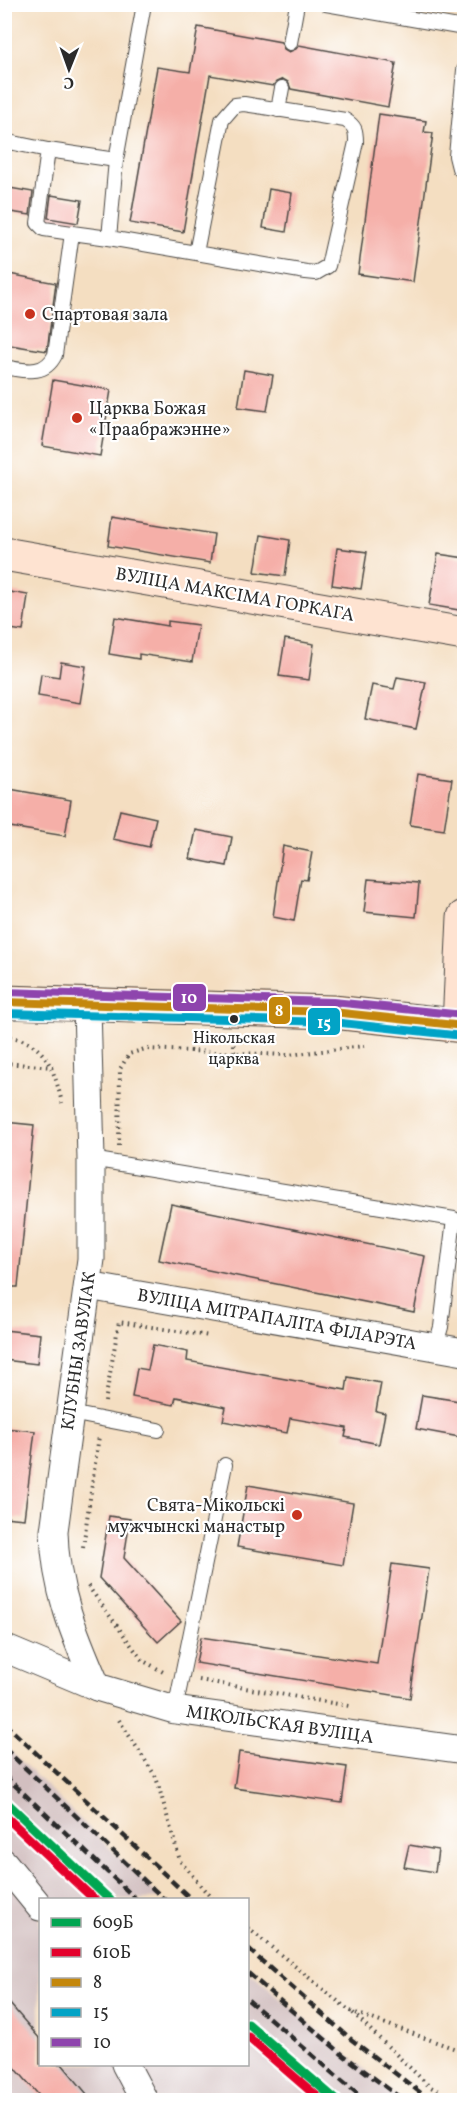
<svg xmlns="http://www.w3.org/2000/svg" width="469" height="2105" font-family="Vollkorn,serif">
	<style>
		.industrial { fill: #d2bfc0 }
		.building { fill: #f5afa8 }
		.lines { fill: none; stroke-linecap: round; stroke-linejoin: round }
		.lane-casing { stroke: #494642; stroke-width: 16 }
		.street-casing { stroke: #494642; stroke-width: 29 }
		.secondary-casing { stroke: #494642; stroke-width: 35 }
		.primary-casing { stroke: #494642; stroke-width: 35 }
		.path { stroke: #494642; stroke-width: 4; stroke-dasharray: 1.5 4.5; stroke-linecap: butt }
		.lane { stroke: #fff; stroke-width: 14 }
		.street { stroke: #fff; stroke-width: 27 }
		.secondary { stroke: #fee3d1; stroke-width: 33 }
		.primary { stroke: #fcba8d; stroke-width: 33 }
		.rail { stroke: #2b2b2b; stroke-width: 4.5; stroke-dasharray: 9 4.5; stroke-linecap: butt }
		.bus-1-casing { stroke: #fff; stroke-width: 12 }
		.bus-2-casing { stroke: #fff; stroke-width: 12 }
		.bus-3-casing { stroke: #fff; stroke-width: 12 }
		.bus-1 { stroke: #c4870b; stroke-width: 8 }
		.bus-2 { stroke: #02a3c6; stroke-width: 8 }
		.bus-3 { stroke: #8e44ad; stroke-width: 8 }
		.rail-1-casing { stroke: #fff; stroke-width: 14 }
		.rail-2-casing { stroke: #fff; stroke-width: 14 }
		.rail-1 { stroke: #00a651; stroke-width: 9 }
		.rail-2 { stroke: #e4002b; stroke-width: 9 }
		.poi-dot { fill: #c8321e; stroke: #fff; stroke-width: 2 }
		.bus-dot { fill: #2b2b2b; stroke: #fff; stroke-width: 2 }
		.labels { text-anchor: middle; stroke-width: 4.5; stroke-linejoin: round; paint-order: stroke }
		.bus-label { font-size: 16px; fill: #2b2b2b; stroke: #fff }
		.poi-label { font-size: 18px; fill: #2b2b2b; stroke: #fff; text-anchor: start }
		.street-label { font-size: 18px; fill: #2b2b2b; stroke: #fff }
		.line-badge { stroke: #fff; stroke-width: 2 }
		.badge-label { font-size: 16px; text-anchor: middle; font-weight: bold; fill: #fff }
	</style>
	<rect width="100%" height="100%" fill="#fff"/>
	<filter id="ink" filterUnits="userSpaceOnUse"><feTurbulence type="fractalNoise" baseFrequency=".0167" numOctaves="2"/><feDisplacementMap in="SourceGraphic" scale="12" xChannelSelector="R" yChannelSelector="G"/><feConvolveMatrix kernelMatrix="1 2 1 2 8 2 1 2 1" color-interpolation-filters="sRGB"/></filter>
	<filter id="wash" filterUnits="userSpaceOnUse"><feTurbulence type="fractalNoise" baseFrequency=".008" numOctaves="4" result="noise"/><feDisplacementMap in="SourceGraphic" scale="24" xChannelSelector="R" yChannelSelector="G"/><feGaussianBlur stdDeviation="1.35" result="paint"/><feColorMatrix in="noise" values="0 0 0 0 0 0 0 0 0 0 0 0 0 0 0 0 0 1.4 0 .05"/><feComposite in="paint" operator="in"/></filter>
	<g filter="url(#wash)">
		<rect width="100%" height="100%" fill="#f4dec1"/>
		<path class="industrial" d="M4,1745l158,154 -122,1v164h208v-93l153,129h-396z"/>
		<g id="blocks">
			<g class="building">
				<path d="M198,27l83,15 3,7 5,3 7,-3 3,-4 97,18 -8,44 -97,-18 -3,-7 -5,-3 -7,3 -3,4 -63,-11 -27,157 -53,-9 27,-156 33,5z"/>
				<path d="M379,114l47,7 -2,11 9,1 -20,149 -55,-8z"/>
				<path d="M4,187l29,5 -3,23 -26,-4z"/>
				<path d="M269,189l23,4 -6,39 -23,-4z"/>
				<path d="M51,195l31,5 -4,23 -30,-5z"/>
				<path d="M4,273l52,10 -9,68 -43,-7z"/>
				<path d="M244,370l29,5 -6,36 -29,-4z"/>
				<path d="M53,380l58,10 -11,66 -58,-10z"/>
				<path d="M112,517l102,17 -4,29 -102,-17z"/>
				<path d="M261,535l29,5 -5,36 -30,-4z"/>
				<path d="M337,548l30,4 -6,37 -29,-4z"/>
				<path d="M438,554l27,4v53l-36,-6z"/>
				<path d="M4,591l24,4 -5,36 -19,-3z"/>
				<path d="M115,617l53,9v-5l30,4 -6,37 -53,-8v5l-30,-5z"/>
				<path d="M285,639l29,5 -5,36 -30,-4z"/>
				<path d="M61,662l25,4 -6,37 -42,-7 3,-22 18,3z"/>
				<path d="M397,677l29,5 -10,47 -51,-10 7,-34 22,4z"/>
				<path d="M418,774l34,5 -8,51 -34,-5z"/>
				<path d="M4,788l67,12 -6,36 -61,-10z"/>
				<path d="M120,810l36,8 -7,29 -36,-8z"/>
				<path d="M196,830l36,7 -5,29 -37,-7z"/>
				<path d="M283,846l29,6 -5,28 -6,-1 -7,42 -21,-4z"/>
				<path d="M368,879l51,4 -3,34 -52,-5z"/>
				<path d="M4,1122l30,3 -16,162h-14z"/>
				<path d="M171,1204l254,52 -11,56 -255,-52z"/>
				<path d="M4,1330l36,4 -3,30 -33,-4z"/>
				<path d="M153,1345l35,7 -1,9 159,29 2,-13 33,6 -5,28 9,2 -6,31 -34,-7 2,-9 -57,-10 -3,15 -64,-12 3,-14 -50,-10 -2,8 -42,-8 5,-29 11,2z"/>
				<path d="M422,1395l43,7v36l-49,-9z"/>
				<path d="M4,1428l31,3 -11,88 -20,-2z"/>
				<path d="M248,1485l105,18 -10,62 -106,-18z"/>
				<path d="M109,1516l21,3 -6,39 57,63 -23,21 -59,-64z"/>
				<path d="M392,1564l37,5 -19,129 -214,-35 5,-26 176,27z"/>
				<path d="M239,1752l108,15 -5,36 -108,-15z"/>
				<path d="M409,1845l29,5 -3,22 -31,-5z"/>
				<path d="M4,1997l36,42v25h22l30,36h-49l-39,-45z"/>
			</g>
		</g>
	</g>
	<g filter="url(#ink)">
		<use href="#blocks" fill-opacity="0" stroke="#494642" stroke-width="1.5"/>
		<g class="lines">
			<defs>
				<g id="lane">
					<path d="M144,4l-28,156 -7,78 197,34 10,1 12,-7 28,-124c0,-12 -1,-16 -11,-22l-101,-16 -9,1 -13,15 -26,133"/>
					<path d="M326,4l138,24"/>
					<path d="M290,43l7,-39"/>
					<path d="M464,70l-8,86 3,12 5,5"/>
					<path d="M278,110l4,-22"/>
					<path d="M4,141l44,9 -10,73 6,6 28,4"/>
					<path d="M48,150l68,10"/>
					<path d="M4,367c20,3 40,10 51,-12l17,-122 37,5"/>
					<path d="M91,1159l363,60 -13,108 -6,21"/>
					<path d="M70,1413l88,17"/>
					<path d="M175,1710l50,-245"/>
				</g>
				<g id="street">
					<path d="M87,1006l4,153v100l-37,272c1,58 20,103 43,156"/>
					<path d="M88,1286l376,66"/>
					<path d="M4,1648l93,39 78,23 289,40"/>
					<path d="M4,1863l36,44"/>
					<path d="M125,2064l19,36"/>
				</g>
				<g id="secondary">
					<path d="M4,554l460,80"/>
					<path d="M459,1025l5,-108"/>
				</g>
				<path id="primary" d="M4,1002l329,10 131,14"/>
			</defs>
			<use href="#lane" class="lane-casing"/>
			<use href="#street" class="street-casing"/>
			<use href="#secondary" class="secondary-casing"/>
			<use href="#primary" class="primary-casing"/>
			<g class="path">
				<path d="M4,1036c42,4 50,33 58,67"/>
				<path d="M234,1052v-16"/>
				<path d="M4,1063l49,4"/>
				<path d="M119,1146l1,-77 9,-15 16,-5 143,6 76,-9"/>
				<path d="M105,1402l14,-80 90,14"/>
				<path d="M83,1547l16,-111"/>
				<path d="M88,1586l54,74 23,13"/>
				<path d="M199,1680l150,26"/>
				<path d="M119,1720l37,57 24,84 33,39"/>
				<path d="M248,1928l102,83 114,41"/>
				<path d="M353,2013l76,73 26,14"/>
			</g>
			<use href="#lane" class="lane"/>
			<use href="#street" class="street"/>
			<use href="#secondary" class="secondary"/>
			<use href="#primary" class="primary"/>
			<g class="rail">
				<path d="M4,1723l188,177"/>
				<path d="M4,1748l161,152"/>
				<path d="M4,1775l133,125"/>
				<path d="M248,1949l104,91 78,60"/>
				<path d="M248,1973l94,81 61,46"/>
				<path d="M248,2000l117,100"/>
			</g>
			<defs>
				<path id="bus-1" d="M4,1002l329,10 131,14"/>
				<path id="bus-2" d="M4,1013l328,9 131,14"/>
				<path id="bus-3" d="M4,992l329,10 131,13"/>
			</defs>
			<use href="#bus-1" class="bus-1-casing"/>
			<use href="#bus-2" class="bus-2-casing"/>
			<use href="#bus-3" class="bus-3-casing"/>
			<use href="#bus-1" class="bus-1"/>
			<use href="#bus-2" class="bus-2"/>
			<use href="#bus-3" class="bus-3"/>
			<defs>
				<g id="rail-1">
					<path d="M4,1800l106,100"/>
					<path d="M248,2024l88,76"/>
				</g>
				<g id="rail-2">
					<path d="M4,1815l91,85"/>
					<path d="M248,2037l73,63"/>
				</g>
			</defs>
			<use href="#rail-1" class="rail-1-casing"/>
			<use href="#rail-2" class="rail-2-casing"/>
			<use href="#rail-1" class="rail-1"/>
			<use href="#rail-2" class="rail-2"/>
		</g>
	</g>
	<g class="poi-dot">
		<circle cx="30" cy="314" r="6"/>
		<circle cx="77" cy="418" r="6"/>
		<circle cx="297" cy="1515" r="6"/>
	</g>
	<circle class="bus-dot" cx="234" cy="1019" r="5"/>
	<g class="labels">
		<g class="bus-label">
			<text x="234" y="1043">Нікольская<tspan x="234" dy="21">царква</tspan></text>
		</g>
		<g class="poi-label">
			<text x="42" y="320">Спартовая зала</text>
			<text x="89" y="414">Царква Божая<tspan x="89" dy="21">«Праабражэнне»</tspan></text>
			<text x="285" y="1511" text-anchor="end">Свята-Мікольскі<tspan x="285" dy="21">мужчынскі манастыр</tspan></text>
		</g>
		<g class="street-label">
			<text transform="translate(235 594) rotate(10)" y="6">ВУЛІЦА МАКСІМА ГОРКАГА</text>
			<text transform="translate(277 1319) rotate(10)" y="6">ВУЛІЦА МІТРАПАЛІТА ФІЛАРЭТА</text>
			<text transform="translate(78 1351) rotate(-82)" y="6">КЛУБНЫ ЗАВУЛАК</text>
			<text transform="translate(280 1724) rotate(8)" y="6">МІКОЛЬСКАЯ ВУЛІЦА</text>
		</g>
	</g>
	<g class="line-badge">
		<rect x="172" y="983" width="35" height="29" rx="6" fill="#8e44ad"/>
		<rect x="268" y="996" width="23" height="29" rx="6" fill="#c4870b"/>
		<rect x="307" y="1007" width="34" height="29" rx="6" fill="#02a3c6"/>
	</g>
	<g class="badge-label">
		<text x="189" y="1003">10</text>
		<text x="279" y="1016">8</text>
		<text x="324" y="1028">15</text>
	</g>
	<rect width="469" height="2105" fill="none" stroke="#fff" stroke-width="24"/>
	<rect x="39" y="1898" width="210" height="168" fill="#ffffff" stroke="#aaaaaa" stroke-width="1.5"/>
	<rect x="51" y="1918" width="30" height="9" fill="#00a651" stroke="#aaaaaa" stroke-width="1.5"/>
	<text x="93" y="1928" font-size="18" fill="#2b2b2b">609Б</text>
	<rect x="51" y="1948" width="30" height="9" fill="#e4002b" stroke="#aaaaaa" stroke-width="1.5"/>
	<text x="93" y="1958" font-size="18" fill="#2b2b2b">610Б</text>
	<rect x="51" y="1978" width="30" height="9" fill="#c4870b" stroke="#aaaaaa" stroke-width="1.5"/>
	<text x="93" y="1988" font-size="18" fill="#2b2b2b">8</text>
	<rect x="51" y="2008" width="30" height="9" fill="#02a3c6" stroke="#aaaaaa" stroke-width="1.5"/>
	<text x="93" y="2018" font-size="18" fill="#2b2b2b">15</text>
	<rect x="51" y="2038" width="30" height="9" fill="#8e44ad" stroke="#aaaaaa" stroke-width="1.5"/>
	<text x="93" y="2048" font-size="18" fill="#2b2b2b">10</text>
	<g transform="translate(69 69) rotate(181)" stroke="#ffffff" stroke-width="4.5" paint-order="stroke">
	<path d="M0-4.5L10 22L0 15L-10 22Z" fill="#2b2b2b"/>
	<text y="-9" font-size="16" font-weight="bold" text-anchor="middle" fill="#2b2b2b">С</text>
	</g>
</svg>
